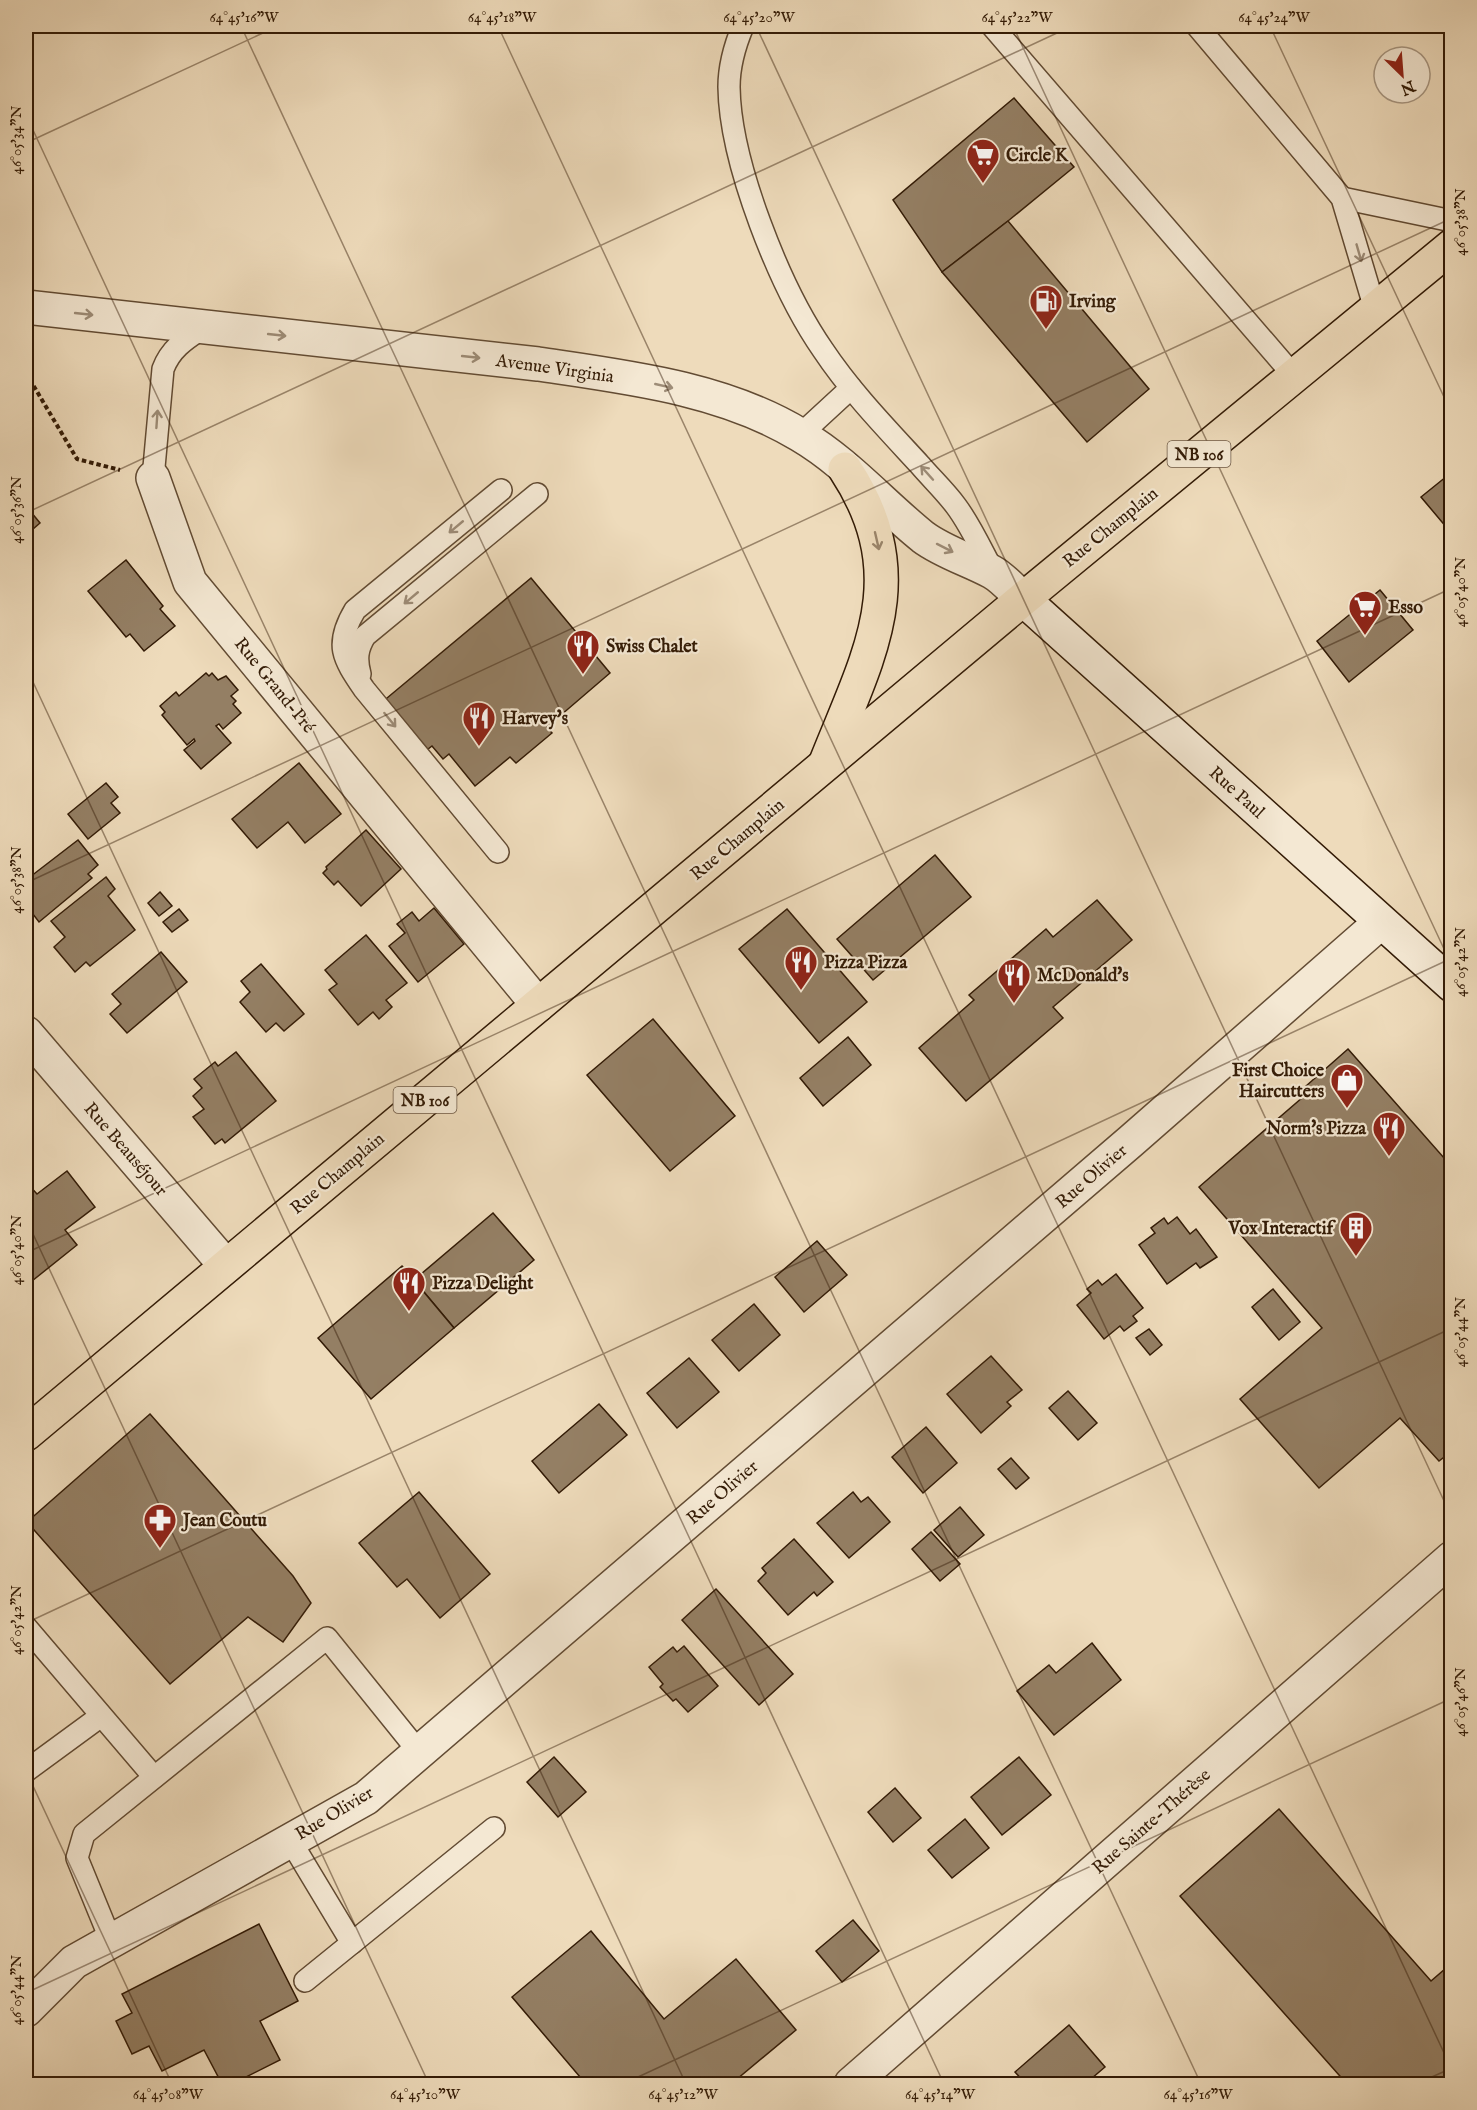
<svg xmlns="http://www.w3.org/2000/svg" width="1477" height="2110" font-family="'IM FELL English',serif">
	<style>
		.building { fill: #947f64; stroke: #331b06; stroke-width: 1.5 }
		.lines { fill: none; stroke-linecap: round; stroke-linejoin: round }
		.lane-casing { stroke: #624b33; stroke-width: 24 }
		.street-casing { stroke: #624b33; stroke-width: 36 }
		.secondary-casing { stroke: #331b06; stroke-width: 36 }
		.primary-casing { stroke: #331b06; stroke-width: 36 }
		.path { stroke: #331b06; stroke-width: 4; stroke-dasharray: 4.5 3; stroke-linecap: butt }
		.lane { stroke: #f4e8d3; stroke-width: 21 }
		.street { stroke: #f4e8d3; stroke-width: 33 }
		.secondary { stroke: #f4e8d3; stroke-width: 33 }
		.primary { stroke: #eedbbb; stroke-width: 33 }
		.oneway { stroke: #9d8c77 }
		.oneway2 { stroke: #9a856a }
		.ticks { fill: none; stroke: #331b06; stroke-width: 1.5; stroke-opacity: 0.45 }
		.labels { text-anchor: middle; stroke-width: 4.5; stroke-linejoin: round; paint-order: stroke }
		.shield { fill: #f4e8d3; stroke: #6d5844; stroke-width: 1.5 }
		.shield-label { font-size: 16px; font-weight: bold; fill: #331b06 }
		.poi-label { font-size: 18px; font-weight: bold; fill: #331b06; stroke: #f4e8d3; text-anchor: start }
		.street-label { font-size: 18px; fill: #331b06; stroke: #f4e8d3 }
		.neatline { fill: none; stroke: #331b06; stroke-width: 2 }
		.ticks-label { font-size: 15px; text-anchor: middle; fill: #331b06 }
	</style>
	<rect width="100%" height="100%" fill="#eedbbb"/>
	<filter id="stains"><feTurbulence type="fractalNoise" baseFrequency=".00333" numOctaves="4"/><feColorMatrix values="0 0 0 0 .2 0 0 0 0 .09 0 0 0 0 .02 0 0 0 .5 -.17"/></filter>
	<radialGradient id="worn" r=".72"><stop offset=".6" stop-color="#630" stop-opacity="0"/><stop offset="1" stop-color="#630" stop-opacity=".3"/></radialGradient>
	<g class="building">
		<path d="M1014,98l60,69 -66,54 -66,51 -49,-72z"/>
		<path d="M1008,221l141,168 -62,53 -145,-170z"/>
		<path d="M1452,472v62l-31,-37z"/>
		<path d="M26,506l14,17 -14,12z"/>
		<path d="M126,560l37,46 -3,3 15,17 -31,25 -14,-17 -4,3 -38,-46z"/>
		<path d="M531,578l79,95 -63,54 5,6 -36,30 -6,-6 -35,29 -26,-32 -6,5 -11,-13 -9,7 -42,-50z"/>
		<path d="M1380,590l33,40 -64,52 -32,-41z"/>
		<path d="M206,673l3,3 3,-3 6,7 8,-4 12,14 -7,6 5,5 -3,3 8,9 -18,16 -4,-5 -3,2 15,17 -30,26 -17,-19 11,-9 -1,-2 -7,6 -25,-30 3,-3 -5,-6 16,-14 3,4z"/>
		<path d="M299,763l42,51 -36,29 -17,-21 -31,26 -25,-29z"/>
		<path d="M106,783l12,14 -7,6 9,10 -32,26 -20,-25z"/>
		<path d="M366,830l35,39 -40,37 -23,-25 -4,4 -11,-12 4,-4 -1,-2z"/>
		<path d="M78,840l20,25 -10,9 4,4 -53,44 -13,-17v-25z"/>
		<path d="M935,855l36,42 -98,83 -36,-41z"/>
		<path d="M106,877l9,12 -7,7 27,34 -45,36 -4,-4 -11,10 -21,-25 11,-10 -14,-16z"/>
		<path d="M160,892l12,14 -13,10 -11,-13z"/>
		<path d="M1097,900l35,40 -79,67 10,11 -97,83 -47,-53 55,-48 -5,-5 77,-66 7,8z"/>
		<path d="M434,908l30,36 -46,38 -29,-36 16,-13 -8,-9 15,-12 7,9z"/>
		<path d="M179,909l9,11 -16,12 -9,-10z"/>
		<path d="M787,909l80,93 -48,41 -80,-94z"/>
		<path d="M366,935l41,48 -21,17 6,7 -13,12 -6,-7 -15,13 -29,-35 8,-6 -12,-14z"/>
		<path d="M161,952l26,30 -60,51 -17,-19 11,-10 -9,-10z"/>
		<path d="M261,964l43,50 -20,17 -8,-8 -10,9 -26,-30 10,-10 -9,-11z"/>
		<path d="M653,1019l82,97 -65,55 -83,-96z"/>
		<path d="M848,1037l23,28 -48,41 -23,-28z"/>
		<path d="M1348,1049l104,118v284l-13,10 -39,-43 -81,70 -79,-89 82,-71 -123,-141 111,-96 -4,-5z"/>
		<path d="M236,1052l40,49 -51,42 -3,-4 -7,5 -22,-27 11,-8 -11,-13 9,-8 -8,-9 21,-17 3,4z"/>
		<path d="M67,1171l28,36 -30,23 12,15 -45,36 -6,-8v-87l2,-2 9,10z"/>
		<path d="M493,1213l41,47 -80,68 -40,-48z"/>
		<path d="M1177,1217l13,17 6,-5 21,28 -17,11 -4,-5 -29,21 -28,-39 16,-12 -4,-5 13,-10 4,6z"/>
		<path d="M817,1241l30,34 -43,37 -29,-35z"/>
		<path d="M402,1266l52,62 -83,71 -53,-61z"/>
		<path d="M1116,1274l27,34 -10,8 4,5 -13,10 -4,-5 -16,13 -27,-34 14,-12 -4,-4 11,-9 4,5z"/>
		<path d="M1273,1289l27,33 -21,18 -27,-33z"/>
		<path d="M754,1304l26,31 -41,36 -27,-31z"/>
		<path d="M1149,1329l13,16 -12,10 -14,-17z"/>
		<path d="M991,1356l31,34 -15,12 4,4 -30,27 -34,-39z"/>
		<path d="M689,1358l30,34 -42,36 -30,-35z"/>
		<path d="M1068,1391l29,32 -19,17 -29,-32z"/>
		<path d="M599,1404l28,31 -68,58 -27,-32z"/>
		<path d="M150,1414l143,162 18,27 -28,39 -35,-25 -78,67 -143,-162z"/>
		<path d="M926,1427l31,36 -34,30 -31,-36z"/>
		<path d="M1011,1458l18,20 -13,11 -18,-20z"/>
		<path d="M419,1492l71,82 -50,44 -33,-39 -10,8 -38,-44z"/>
		<path d="M853,1492l8,10 7,-5 22,25 -41,36 -32,-35z"/>
		<path d="M960,1507l24,28 -26,22 -24,-27z"/>
		<path d="M931,1532l29,32 -20,17 -28,-32z"/>
		<path d="M794,1539l39,43 -16,14 -3,-4 -26,23 -30,-34 8,-8 -4,-5z"/>
		<path d="M716,1589l77,85 -34,31 -77,-85z"/>
		<path d="M1092,1643l29,37 -67,55 -37,-44 32,-26 7,8z"/>
		<path d="M684,1646l34,40 -30,26 -12,-13 -3,2 -13,-14 3,-3 -14,-17 24,-20 4,5z"/>
		<path d="M554,1757l32,35 -28,25 -31,-35z"/>
		<path d="M1019,1757l32,38 -49,40 -31,-38z"/>
		<path d="M895,1788l26,30 -28,24 -25,-30z"/>
		<path d="M1279,1809l152,172 21,-18v121h-105l-167,-188z"/>
		<path d="M965,1819l24,29 -37,30 -24,-28z"/>
		<path d="M853,1920l26,31 -37,31 -26,-31z"/>
		<path d="M259,1924l39,77 -38,20 20,39 -48,24h-10l-18,-34 -42,21 -13,-25 -17,8 -16,-33 16,-8 -10,-19z"/>
		<path d="M591,1931l73,88 72,-60 60,71 -65,54h-145l-74,-87z"/>
		<path d="M1069,2025l36,42 -20,17h-59l-11,-12z"/>
	</g>
	<g class="lines">
		<defs>
			<g id="lane">
				<path d="M743,26c-8,19 -14,39 -14,61 1,76 51,201 94,263 28,42 63,78 97,115 11,13 25,26 36,41 15,20 26,45 38,67"/>
				<path d="M992,26l302,350"/>
				<path d="M1197,26l145,172 33,111"/>
				<path d="M1342,198l110,23"/>
				<path d="M800,435l51,-47"/>
				<path d="M153,478l10,-109c8,-21 23,-30 41,-42"/>
				<path d="M360,674c-4,-15 -3,-25 5,-38l172,-142"/>
				<path d="M498,852l-134,-163c-21,-31 -30,-44 -9,-79l146,-120"/>
				<path d="M26,1627l128,150"/>
				<path d="M26,1771l75,-55"/>
				<path d="M290,1840l62,103"/>
				<path d="M111,1941l-34,-83 7,-24 243,-196 92,114"/>
				<path d="M305,1981l189,-153"/>
			</g>
			<g id="street">
				<path d="M26,307l512,57c88,13 185,24 262,71 46,27 82,69 123,102 20,15 47,23 69,35 11,6 21,18 31,27"/>
				<path d="M153,478l37,104 348,423"/>
				<path d="M26,1033l200,233"/>
				<path d="M26,2010l48,-48 292,-164 765,-657 250,-219"/>
				<path d="M851,2084l601,-526"/>
			</g>
			<path id="secondary" d="M1023,599l429,386"/>
			<g id="primary">
				<path d="M826,762c42,-106 90,-185 19,-293"/>
				<path d="M26,1434l997,-835 429,-353"/>
			</g>
		</defs>
		<use href="#lane" class="lane-casing"/>
		<use href="#street" class="street-casing"/>
		<use href="#secondary" class="secondary-casing"/>
		<use href="#primary" class="primary-casing"/>
		<path class="path" d="M26,373l51,86 43,11"/>
		<use href="#lane" class="lane"/>
		<use href="#street" class="street"/>
		<use href="#secondary" class="secondary"/>
		<use href="#primary" class="primary"/>
	</g>
	<defs><path id="oneway-shaft" d="M-6 0H5M1.5-3L5.5 0L1.5 3" fill="none" stroke-width="1.6" stroke-linecap="round" stroke-linejoin="round" transform="scale(1.5)"/></defs>
	<g class="oneway">
		<use href="#oneway-shaft" transform="translate(1359 253) rotate(74)"/>
		<use href="#oneway-shaft" transform="translate(84 314) rotate(6)"/>
		<use href="#oneway-shaft" transform="translate(277 335) rotate(6)"/>
		<use href="#oneway-shaft" transform="translate(471 357) rotate(6)"/>
		<use href="#oneway-shaft" transform="translate(664 386) rotate(13)"/>
		<use href="#oneway-shaft" transform="translate(157 419) rotate(-86)"/>
		<use href="#oneway-shaft" transform="translate(927 473) rotate(-132)"/>
		<use href="#oneway-shaft" transform="translate(456 527) rotate(140)"/>
		<use href="#oneway-shaft" transform="translate(945 548) rotate(27)"/>
		<use href="#oneway-shaft" transform="translate(411 598) rotate(140)"/>
		<use href="#oneway-shaft" transform="translate(390 720) rotate(51)"/>
	</g>
	<use class="oneway2" href="#oneway-shaft" transform="translate(877 541) rotate(77)"/>
	<path class="ticks" d="M241,26l960,2058M498,26l954,2044M756,26l696,1492M1013,26l439,940M1270,26l182,388M26,115l918,1969M26,143l252,-117M26,513l1046,-487M26,667l660,1417M26,883l1426,-665M26,1219l403,865M26,1253l1426,-665M26,1623l1426,-665M26,1771l146,313M26,1993l1426,-665M623,2084l829,-386M1416,2084l36,-16"/>
	<defs>
		<symbol id="supermarket-pin" viewBox="-11 -11 22 30"><path d="M0 17L-7.5 6A9.5 9.5 0 1 1 7.5 6Z" fill="#8f2418" stroke="#f4e8d3"/><path d="M-6-5.5h2.5l.6 2H6L4.5 2H-2.5L-4.4-4H-6ZM-1.5 3.2a1.3 1.3 0 1 0 .1 0ZM3 3.2a1.3 1.3 0 1 0 .1 0Z" fill="#fff"/></symbol>
		<symbol id="fuel-pin" viewBox="-11 -11 22 30"><path d="M0 17L-7.5 6A9.5 9.5 0 1 1 7.5 6Z" fill="#8f2418" stroke="#f4e8d3"/><path d="M-5.5-6h7V0h2V4h1.3V-2.5L3-4.5l.8-.8L6-3V5H2.5V1h-1V6h-7ZM-4.2-4.7v3.2H.2V-4.7Z" fill="#fff"/></symbol>
		<symbol id="restaurant-pin" viewBox="-11 -11 22 30"><path d="M0 17L-7.5 6A9.5 9.5 0 1 1 7.5 6Z" fill="#8f2418" stroke="#f4e8d3"/><path d="M-5-6h1v4h1v-4h1v4h1v-4h1v5L-1.5 .5V6h-2V.5L-5-1ZM5-6V6H3V1.5H1.5Q1.5-4 5-6Z" fill="#fff"/></symbol>
		<symbol id="shop-pin" viewBox="-11 -11 22 30"><path d="M0 17L-7.5 6A9.5 9.5 0 1 1 7.5 6Z" fill="#8f2418" stroke="#f4e8d3"/><path d="M-5-2.5h2.3a2.7 3.5 0 0 1 5.4 0H5L5.5 6h-11ZM-1.5-2.5h3a1.5 2.3 0 0 0-3 0Z" fill="#fff"/></symbol>
		<symbol id="building-pin" viewBox="-11 -11 22 30"><path d="M0 17L-7.5 6A9.5 9.5 0 1 1 7.5 6Z" fill="#8f2418" stroke="#f4e8d3"/><path d="M-4-6H4V6H1V3H-1V6H-4ZM-2.5-4.3h1.7v1.8h-1.7ZM.8-4.3h1.7v1.8H.8ZM-2.5-1h1.7V.8h-1.7ZM.8-1h1.7V.8H.8Z" fill="#fff"/></symbol>
		<symbol id="pharmacy-pin" viewBox="-11 -11 22 30"><path d="M0 17L-7.5 6A9.5 9.5 0 1 1 7.5 6Z" fill="#8f2418" stroke="#f4e8d3"/><path d="M-2-6h4v4h4v4h-4v4h-4v-4h-4v-4h4Z" fill="#fff"/></symbol>
	</defs>
	<g fill-rule="evenodd">
		<use href="#supermarket-pin" x="964" y="136" width="38" height="52"/>
		<use href="#fuel-pin" x="1027" y="282" width="38" height="52"/>
		<use href="#supermarket-pin" x="1346" y="588" width="38" height="52"/>
		<use href="#restaurant-pin" x="564" y="627" width="38" height="52"/>
		<use href="#restaurant-pin" x="460" y="699" width="38" height="52"/>
		<use href="#restaurant-pin" x="782" y="943" width="38" height="52"/>
		<use href="#restaurant-pin" x="995" y="956" width="38" height="52"/>
		<use href="#shop-pin" x="1328" y="1061" width="38" height="52"/>
		<use href="#restaurant-pin" x="1370" y="1109" width="38" height="52"/>
		<use href="#building-pin" x="1337" y="1209" width="38" height="52"/>
		<use href="#restaurant-pin" x="390" y="1264" width="38" height="52"/>
		<use href="#pharmacy-pin" x="141" y="1501" width="38" height="52"/>
	</g>
	<g class="labels">
		<g class="shield">
			<rect x="1167.5" y="441" width="63" height="26" rx="4.5"/>
			<rect x="393.5" y="1087" width="63" height="26" rx="4.5"/>
		</g>
		<g class="shield-label">
			<text x="1199" y="460">NB 106</text>
			<text x="425" y="1106">NB 106</text>
		</g>
		<g class="poi-label">
			<text x="1006" y="161">Circle K</text>
			<text x="1069" y="307">Irving</text>
			<text x="1388" y="613">Esso</text>
			<text x="606" y="652">Swiss Chalet</text>
			<text x="502" y="724">Harvey's</text>
			<text x="824" y="968">Pizza Pizza</text>
			<text x="1037" y="981">McDonald's</text>
			<text x="1324" y="1076" text-anchor="end">First Choice<tspan x="1324" dy="21">Haircutters</tspan></text>
			<text x="1366" y="1134" text-anchor="end">Norm's Pizza</text>
			<text x="1333" y="1234" text-anchor="end">Vox Interactif</text>
			<text x="432" y="1289">Pizza Delight</text>
			<text x="183" y="1526">Jean Coutu</text>
		</g>
		<g class="street-label">
			<text transform="translate(555 368) rotate(8)" y="6">Avenue Virginia</text>
			<text transform="translate(1110 527) rotate(-39)" y="6">Rue Champlain</text>
			<text transform="translate(275 685) rotate(51)" y="6">Rue Grand-Pré</text>
			<text transform="translate(1237 792) rotate(42)" y="6">Rue Paul</text>
			<text transform="translate(737 839) rotate(-40)" y="6">Rue Champlain</text>
			<text transform="translate(126 1149) rotate(49)" y="6">Rue Beauséjour</text>
			<text transform="translate(337 1173) rotate(-40)" y="6">Rue Champlain</text>
			<text transform="translate(1091 1176) rotate(-41)" y="6">Rue Olivier</text>
			<text transform="translate(722 1492) rotate(-41)" y="6">Rue Olivier</text>
			<text transform="translate(334 1813) rotate(-31)" y="6">Rue Olivier</text>
			<text transform="translate(1151 1821) rotate(-41)" y="6">Rue Sainte-Thérèse</text>
		</g>
	</g>
	<rect width="1477" height="2110" fill="none" stroke="#eedbbb" stroke-width="66"/>
	<g transform="translate(1402 75) rotate(155)"><circle r="28" fill="#f4e8d3" stroke="#a79681" stroke-width="1.5"/>
	<path d="M0-4.5L10 22L0 15L-10 22Z" fill="#8f2418"/>
	<text y="-9" font-size="16" font-weight="bold" text-anchor="middle" fill="#331b06">N</text>
	</g>
	<rect x="33" y="33" width="1411" height="2044" class="neatline"/>
	<g class="ticks-label">
		<text x="244" y="22">64°45'16"W</text>
		<text x="502" y="22">64°45'18"W</text>
		<text x="759" y="22">64°45'20"W</text>
		<text x="1017" y="22">64°45'22"W</text>
		<text x="1274" y="22">64°45'24"W</text>
		<text transform="translate(16 140) rotate(-90)" y="5">46°05'34"N</text>
		<text transform="translate(1460 222) rotate(-90)" y="5">46°05'38"N</text>
		<text transform="translate(16 510) rotate(-90)" y="5">46°05'36"N</text>
		<text transform="translate(1460 592) rotate(-90)" y="5">46°05'40"N</text>
		<text transform="translate(16 880) rotate(-90)" y="5">46°05'38"N</text>
		<text transform="translate(1460 962) rotate(-90)" y="5">46°05'42"N</text>
		<text transform="translate(16 1250) rotate(-90)" y="5">46°05'40"N</text>
		<text transform="translate(1460 1332) rotate(-90)" y="5">46°05'44"N</text>
		<text transform="translate(16 1620) rotate(-90)" y="5">46°05'42"N</text>
		<text transform="translate(1460 1702) rotate(-90)" y="5">46°05'46"N</text>
		<text transform="translate(16 1990) rotate(-90)" y="5">46°05'44"N</text>
		<text x="168" y="2099">64°45'08"W</text>
		<text x="425" y="2099">64°45'10"W</text>
		<text x="683" y="2099">64°45'12"W</text>
		<text x="940" y="2099">64°45'14"W</text>
		<text x="1198" y="2099">64°45'16"W</text>
	</g>
	<rect width="100%" height="100%" filter="url(#stains)"/>
	<rect width="100%" height="100%" fill="url(#worn)"/>
</svg>
